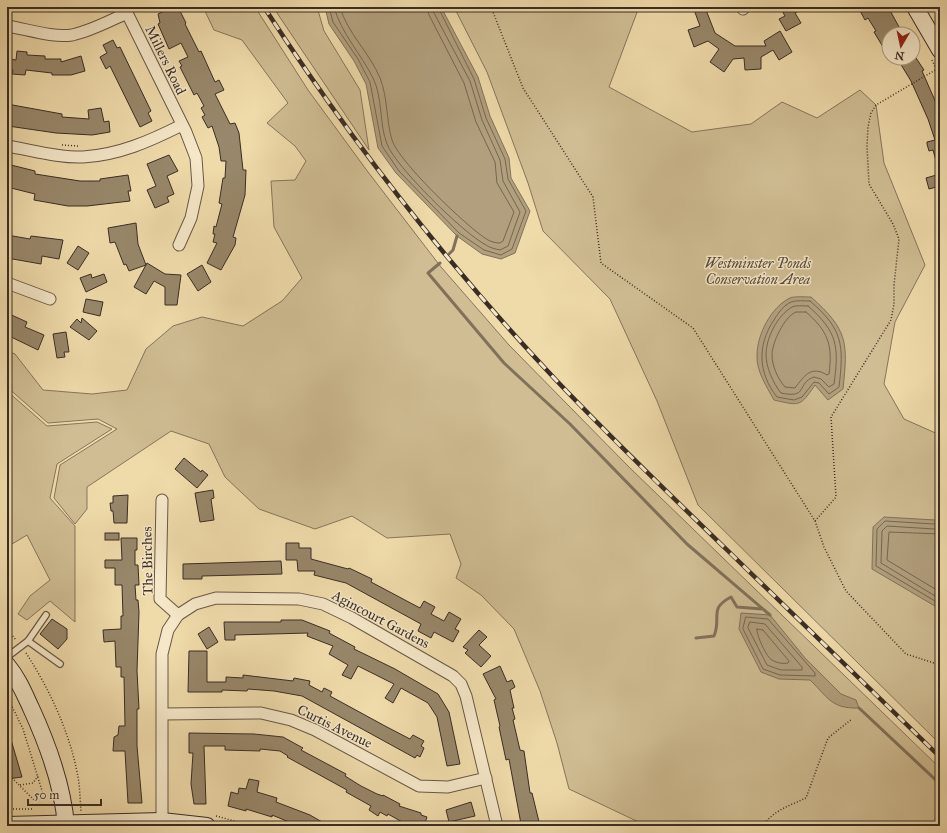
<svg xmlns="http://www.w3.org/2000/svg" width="947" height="833" font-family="'IM FELL Great Primer',serif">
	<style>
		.green { fill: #d0bd93; stroke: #85755c }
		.water { fill: #b19f7d; stroke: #81715a }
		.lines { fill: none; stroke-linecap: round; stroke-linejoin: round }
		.shore { stroke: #766651; stroke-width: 1 }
		.stream { stroke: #81715a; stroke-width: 3 }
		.building { fill: #98876a; stroke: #3a2d25 }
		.lane-casing { stroke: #675846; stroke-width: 8 }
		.street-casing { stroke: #675846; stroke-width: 13 }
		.secondary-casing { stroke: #3a2d25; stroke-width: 18 }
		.path { stroke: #3a2d25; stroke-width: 1.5; stroke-dasharray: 1 2; stroke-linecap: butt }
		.lane { stroke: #f5e7c8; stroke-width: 5.5 }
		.street { stroke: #f5e7c8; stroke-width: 11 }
		.secondary { stroke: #f5e7c8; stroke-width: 16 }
		.rail-casing { stroke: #3a2d25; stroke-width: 4.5 }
		.rail { stroke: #f5e7c8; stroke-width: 3; stroke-dasharray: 9; stroke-linecap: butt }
		.labels { text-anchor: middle; stroke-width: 3; stroke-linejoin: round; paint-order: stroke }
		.street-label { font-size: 14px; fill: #3a2d25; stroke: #f5e7c8 }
		.park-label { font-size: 14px; font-style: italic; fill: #584a3b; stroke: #f5e7c8 }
	</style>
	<rect width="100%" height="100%" fill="#efdaaa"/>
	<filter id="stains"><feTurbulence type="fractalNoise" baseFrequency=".005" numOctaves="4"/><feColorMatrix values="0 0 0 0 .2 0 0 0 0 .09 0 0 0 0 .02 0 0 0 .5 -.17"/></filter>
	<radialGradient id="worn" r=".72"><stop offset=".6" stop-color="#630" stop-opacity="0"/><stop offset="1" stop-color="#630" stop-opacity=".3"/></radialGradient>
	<g class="green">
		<path d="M203,7h52l53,83 60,82 73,95 68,78 120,122 311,301v58h-293l-78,-37 -12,-46 -17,-52 -26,-62 -33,-34 -25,-17 5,-14 -11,-30 -63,4 -35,-22 -37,13 -56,-20 -34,-32 -16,-33 -38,-13 -84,56v22l-12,15 -21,-26 6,-33 57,-36 -19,-10 -50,4 -41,-36v-36l8,3 28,36 49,4 35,-4 19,-41 27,-23 29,-9 41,9 39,-25 20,-23 -28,-51 -3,-46 24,-1 11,-19 -11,-15 -28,-23 21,-20 -46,-63 -28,-10z"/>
		<path d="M273,7h44l7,24 36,59 9,60z"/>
		<path d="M454,7h185l-30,80 83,45 59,-8 31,-22 35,16 43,-28 16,15 8,58 41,102 -30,57 -11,62 20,35 36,16v309l-242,-239 -41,-104 -47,-102 -67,-68 -15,-48 -41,-111z"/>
		<path d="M7,391l40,35 50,-4 15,7 -55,35 -7,34 25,28v96l-25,-21 -23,19 -9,-6 12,-18 20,-16 -23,-45 -20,12z"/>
	</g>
	<g class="water">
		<path d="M325,7h116l37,70 12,39 19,42 2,20 19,33 -15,42 -14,6 -19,-5 -25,-18 -61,-63 -18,-25 -12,-64 -12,-23 -25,-37z"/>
		<path d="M811,297c37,33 37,45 32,92l-15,11 -13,-15c-15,22 -15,21 -41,15 -7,-13 -18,-29 -17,-45 0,-20 14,-48 33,-57 5,-2 15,-1 21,-1z"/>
		<path d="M940,515v94l-68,-40 1,-42 11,-10 51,3z"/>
		<path d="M741,613l29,2 35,43 36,36 15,6 3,8c-28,1 -31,-11 -49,-28l-31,-1 -18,-7 -22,-43z"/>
	</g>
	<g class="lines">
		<g class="shore">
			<path d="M329,7l4,15 25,37 12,23 12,64 17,25 60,62 25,17 17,5 11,-6 14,-38 -18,-32 -3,-20 -19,-41 -12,-39 -36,-72"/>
			<path d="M334,7c7,26 27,47 39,71 10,20 6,46 14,66 8,22 77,90 99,101 4,3 10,4 14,5l8,-4 12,-34 -17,-31 -3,-21 -18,-40 -12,-39 -36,-68 -1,-6"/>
			<path d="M340,7c7,26 30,46 40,71 8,20 6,42 12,62 6,21 77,89 96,100 4,2 8,3 12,3l3,-2 11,-29 -17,-29 -2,-21 -19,-40 -12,-39 -35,-68 -2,-8"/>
			<path d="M810,301c33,28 34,44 29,86l-10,7 -10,-11 -5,-1 -12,15 -8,3 -17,-3c-19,-24 -20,-52 -3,-77 4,-7 10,-15 17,-18 5,-2 14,-1 19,-1z"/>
			<path d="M808,306c30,26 31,41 26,78l-5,3 -8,-8 -7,-2c-18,6 -5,22 -33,16 -8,-10 -15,-26 -15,-38 0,-17 11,-39 26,-48 4,-2 11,-1 16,-1z"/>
			<path d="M806,312c22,19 27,33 23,62l-2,1c-16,-10 -23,1 -32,13l-10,-1c-7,-8 -13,-21 -13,-32 0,-12 12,-38 24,-43 3,0 7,0 10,0z"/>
			<path d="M940,520l-6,4 -49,-3 -8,8 -1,37 64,38"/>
			<path d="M940,527l-6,2 -47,-3 -5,5 -1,32 59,36"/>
			<path d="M940,534l-51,-2 -2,28 53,32"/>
			<path d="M746,617l22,2 47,54v3l-35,-1 -17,-6 -20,-40z"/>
			<path d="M750,622l15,2 37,43v3h-21l-14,-5 -19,-37z"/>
			<path d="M757,629l6,1 26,31 -1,2c-5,1 -11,0 -16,-3 -5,-2 -16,-25 -15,-31z"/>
		</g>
		<g class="stream">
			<path d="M449,254l4,-4 4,-14"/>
			<path d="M440,263l-12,10 76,90 66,61 117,120 83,71"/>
			<path d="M696,638l18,-2c8,-19 -6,-27 17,-39l6,10 25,2"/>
			<path d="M859,708l81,76"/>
		</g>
	</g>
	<g class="building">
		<path d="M172,7h6l8,16 -1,1 14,28 2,-1 14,31 4,-2 5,10 -9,4 15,30 5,-1 4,10 4,37h3l-1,25 -12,42 3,1 -1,7 -14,25 -14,-7 10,-20 -4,-1 2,-8h-2l1,-8 2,1 6,-23 -3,-1 4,-25h2l1,-17h-5l-2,-14 -7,-21 -4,2 -6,-11 3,-2 -4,-7 3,-2 -7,-13 -3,2 -14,-28 2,-1 -3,-5 9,-4 -7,-14 -12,6 -11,-25 2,-1 -2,-9z"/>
		<path d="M693,7h14l-1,3 9,23 20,13h31l-2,-5 16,-10 12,21 -13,8 -6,-10 -12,7v12l-16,1 -1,-12 -11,1 -9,13 -14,-10 9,-13 -11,-8 -14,6 -6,-17 12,-4z"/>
		<path d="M780,7h26l-11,6 6,10 -15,8 -7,-12 6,-3z"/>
		<path d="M858,7h30l15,27h-14v23l-15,-25 2,-1 -8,-13 -3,2z"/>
		<path d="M113,40l4,8 3,-1 31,64 -3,2 4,8 -12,6 -30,-61 -4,3 -6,-12 7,-4 -4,-8z"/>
		<path d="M17,51l10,1v3l18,1v3h16v3l20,-6 4,15 -14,4h-19v-2l-26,-3 -1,5 -13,-1 1,-4 -5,-1 1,-10 7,1z"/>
		<path d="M897,58h19l8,12 -2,1 18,41v55l-2,1 -5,-18 -4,1 -2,-7v-2l8,-2 -7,-21 -17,-38z"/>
		<path d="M7,104l55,10v3l27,2 -1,-9 13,-2 3,14 5,-1 1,11 -18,3 -36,-2 -48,-7 2,-12 -3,-1z"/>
		<path d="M169,155l9,16 -11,5 7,18 -7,3 2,5 -14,6 -8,-18 9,-4 -9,-22z"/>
		<path d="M7,164l28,7v3l45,7h20v-2l28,-4 3,16h-3l2,10 -43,5h-19l-34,-6 1,-6 -28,-7z"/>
		<path d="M940,174v12l-11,3 -3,-11z"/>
		<path d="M136,223l2,21 8,21 -17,6 -3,-7 -2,1 -9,-23 -5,1 -2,-15z"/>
		<path d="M7,235l23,4 1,-3 32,4 -4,19 -17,-3 -1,8 -34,-6z"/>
		<path d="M78,246l11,7 -11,17 -11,-7z"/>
		<path d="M147,263l18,11 16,1 -4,30h-12v-18l-11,-6 -8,13 -12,-7z"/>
		<path d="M202,265l9,17 -13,9 -11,-17z"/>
		<path d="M91,274l1,4 12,-4 3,8 -21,10 -6,-14z"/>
		<path d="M86,299l17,3 -3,14 -17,-4z"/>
		<path d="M7,313l20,9 -2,5 19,8 -6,15 -31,-15z"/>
		<path d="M82,318l15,13 -8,9 -19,-13 7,-8 4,4z"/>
		<path d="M66,332l3,20h-5l1,5 -8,1 -4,-24z"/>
		<path d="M184,458l17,14 1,-2 6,5 -11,13 -22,-19z"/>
		<path d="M213,490l1,8 -3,1 3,21 -14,2 -5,-29z"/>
		<path d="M128,495l-1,28h-13l-1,-12h-2l-1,-8h3v-7z"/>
		<rect x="105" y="533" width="14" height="7"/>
		<path d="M121,538h16v12h-2v15h3l1,20h-4l1,15h2l1,12 -2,59 2,38h-2v37l5,57h-14l-3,-52h-12l1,-14 4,-2 1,-9h6l-1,-49h-3v-10h-5l-1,-26 -11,1 -1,-12 18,-1v-13h2l-1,-31h-7v-17h-10v-8h17z"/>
		<path d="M286,543h13v5h12v11l37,10 1,-1 23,11 -1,3 49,26 4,-7 11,6 -4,7 13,7 5,-9 12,7 -6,10 4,2 -6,11 -19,-10 -3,6 -13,-7 3,-7 -75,-41 -32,-8 1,-4h-17l-1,-11h-11z"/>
		<path d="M281,561l1,13 -80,2v3h-19v-15z"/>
		<path d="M52,619l15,10v10l-9,10 -18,-15z"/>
		<path d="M281,620h21l28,11 -1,2 26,14 -1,2 41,20 43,25 11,18 11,52 -13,2 -10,-49 -9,-14 -27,-15 -8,15 -8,-5 9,-14 -36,-18 -7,13 -9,-4 6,-10 -19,-11 4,-8 -26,-10 1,-3 -73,2v5h-10l-1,-18h57z"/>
		<path d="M209,627l9,15 -11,7 -9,-15z"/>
		<path d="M479,630l8,7 -8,8 12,11 -10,11 -16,-14 3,-3 -5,-3z"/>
		<path d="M189,651h18v31h19v-5l17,1v-3l50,6 1,-3 16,3 -1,4 13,7 2,-4 8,4 -2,4 55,30 25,13 3,-4 11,6 -3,5 3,2 -4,9 -3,-2 -2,3 -113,-62 -28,-5 -26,-2 -1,2 -25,-1v2h-34z"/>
		<path d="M500,666l7,16 5,-2 3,7 -5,3 4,18h-2l3,11 -2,1 7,30 4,1 6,42h2l8,33h-14v-3l-5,1 -12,-65 -3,1 -7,-33 1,-1 -6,-26 2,-1 -13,-25z"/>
		<path d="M7,733h2l13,44 -15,2z"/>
		<path d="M189,733l65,1 29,3 20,11 -2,2 45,24 -1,2 16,10 16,8 6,2v-1l17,9 -1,2 22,7v2l6,2 -3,9h-21l1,-3 -16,-9 -1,2 -7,-4 -2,4 -9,-6 2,-4 -25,-14 1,-2 -60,-33 1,-1 -8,-5 -20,-2v2l-35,-1v-4h-21l2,58h-12l-3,-20 2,-31h-4z"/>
		<path d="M249,779l10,2 -2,11 20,6 -1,4 34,13 19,11h-30l-27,-11v2l-26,-8v2l-18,-5 3,-14 7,2 1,-6 7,1z"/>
		<path d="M471,802l4,14 -26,6 -3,-12z"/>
	</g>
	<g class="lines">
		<defs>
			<g id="lane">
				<path d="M28,641l32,23"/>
				<path d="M7,657l21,-16 18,-26"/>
			</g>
			<g id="street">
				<path d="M124,7l62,125 10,26 2,28 -7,32 -12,27"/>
				<path d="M743,9l1,-2"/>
				<path d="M7,26c20,3 45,12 65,9 19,-4 37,-14 55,-22"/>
				<path d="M7,146c25,4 51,12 76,11 36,-2 67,-16 99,-32"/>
				<path d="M7,283l43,16"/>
				<path d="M162,500l-2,99 18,16"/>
				<path d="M163,714l98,-1 30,7 24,10 104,56 29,1 38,-9"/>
				<path d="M162,821v-167l6,-24 10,-15 17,-11 21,-6 83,1 24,5 29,14 101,58 8,8 5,12 31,130"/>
			</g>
			<g id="secondary">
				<path d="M915,7l25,43"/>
				<path d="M7,665c11,13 17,28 24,43 17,37 32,77 35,118"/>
				<path d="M7,825l155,-4 45,5"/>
			</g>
		</defs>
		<use href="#lane" class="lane-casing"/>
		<use href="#street" class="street-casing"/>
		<use href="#secondary" class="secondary-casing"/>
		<g class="path">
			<path d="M491,7l32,81 70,109 8,66 92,65 122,193 9,26 22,44 60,63 34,11"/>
			<path d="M932,60l8,17"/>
			<path d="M62,145l16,1"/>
			<path d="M815,521l21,-24 -5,-80 60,-97 3,-16v-19l5,-46 -6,-15 -24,-40 -2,-38 1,-19 3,-14 5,-8 61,-36h3"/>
			<path d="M7,629l9,11"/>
			<path d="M26,653c24,37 44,80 52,124 2,11 2,23 3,34"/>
			<path d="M7,696l16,33 20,65"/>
			<path d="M12,778l22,22"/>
			<path d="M20,785l13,-2 5,-7"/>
			<path d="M7,809h25"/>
			<path d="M216,816l37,10"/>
			<path d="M763,826c9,-15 28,-21 43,-28l22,-60 24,-19"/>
		</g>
		<use href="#lane" class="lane"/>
		<use href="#street" class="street"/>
		<use href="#secondary" class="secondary"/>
		<defs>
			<path id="rail" d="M264,7c86,133 183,257 291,372 55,58 112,113 170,169 71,69 143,139 215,209"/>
		</defs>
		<use href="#rail" class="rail-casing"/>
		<use href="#rail" class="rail"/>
	</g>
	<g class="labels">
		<g class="street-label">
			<text transform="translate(166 60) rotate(64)" y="5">Millers Road</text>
			<text transform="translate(147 561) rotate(-91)" y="5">The Birches</text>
			<text transform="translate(381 619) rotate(28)" y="5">Agincourt Gardens</text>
			<text transform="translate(335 726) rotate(26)" y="5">Curtis Avenue</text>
		</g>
		<g class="park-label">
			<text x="758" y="268">Westminster Ponds<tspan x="758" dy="16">Conservation Area</tspan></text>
		</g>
	</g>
	<rect width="947" height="833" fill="none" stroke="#efdaaa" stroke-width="24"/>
	<rect x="8" y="8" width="931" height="817" fill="none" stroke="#3a2d25" stroke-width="2"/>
	<rect x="12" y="12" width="923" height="809" fill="none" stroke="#3a2d25"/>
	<g transform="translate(901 46) rotate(189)"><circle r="19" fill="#f5e7c8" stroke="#aa9d87"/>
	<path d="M0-3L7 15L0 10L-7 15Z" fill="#8f2418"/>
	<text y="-6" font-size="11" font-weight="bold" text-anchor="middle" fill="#3a2d25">N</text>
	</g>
	<path d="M28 799v6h73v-6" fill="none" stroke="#3a2d25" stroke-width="2"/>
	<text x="34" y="799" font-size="12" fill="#3a2d25" stroke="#f5e7c8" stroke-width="3" paint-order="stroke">50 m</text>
	<rect width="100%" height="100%" filter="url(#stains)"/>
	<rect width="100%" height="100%" fill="url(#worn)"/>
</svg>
